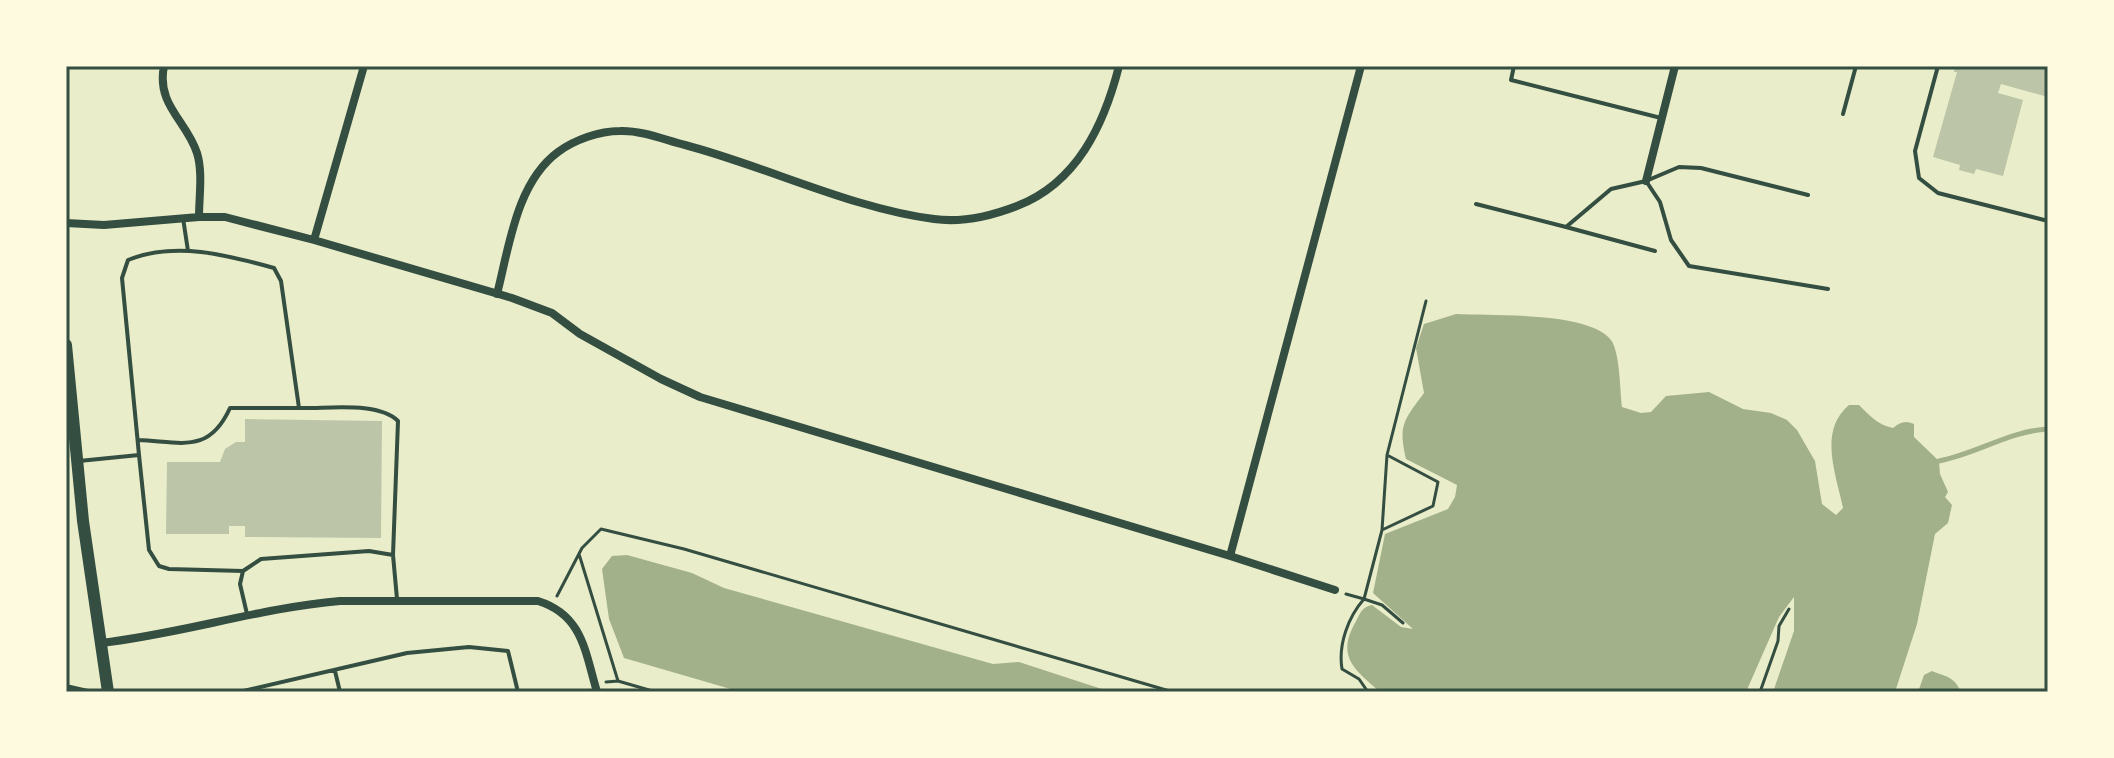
<svg xmlns="http://www.w3.org/2000/svg" width="2114" height="758" font-family="'Asap Condensed',sans-serif">
<style>
.water{fill:#a3b18a}
.lines{fill:none;stroke-linecap:round;stroke-linejoin:round}
.stream{stroke:#a3b18a;stroke-width:5}
.building{fill:#bcc5a7}
.path{stroke:#344e41;stroke-width:3}
.service{stroke:#344e41;stroke-width:4}
.minor{stroke:#344e41;stroke-width:8}
.primary{stroke:#344e41;stroke-width:12}
.neatline{fill:none;stroke:#344e41;stroke-width:3}
</style>
<rect width="100%" height="100%" fill="#e9edc9"/>
<path class="water" d="M 1456,314 C 1491,316 1589,311 1611,340 C 1620,352 1620,391 1622,407 L 1641,413 L 1651,412 L 1666,396 L 1709,392 L 1743,409 L 1771,413 L 1787,420 L 1797,430 L 1815,461 L 1822,504 L 1836,515 L 1843,508 C 1836,474 1818,431 1849,405 L 1859,405 C 1870,416 1878,425 1893,428 C 1900,422 1906,420 1914,424 L 1914,437 L 1939,461 L 1940,474 L 1948,492 L 1945,497 L 1952,505 L 1948,523 L 1935,534 L 1917,624 L 1895,692 L 1773,692 L 1794,631 L 1794,597 L 1779,617 L 1746,692 L 1380,692 C 1355,670 1336,657 1355,623 C 1360,614 1361,607 1372,605 L 1401,627 L 1413,629 L 1373,593 L 1385,534 L 1448,509 L 1455,497 L 1457,485 L 1406,459 C 1398,425 1404,420 1424,393 L 1416,348 L 1424,324 Z
M 627,555 L 692,573 L 724,588 L 993,664 L 1019,662 L 1111,692 L 741,692 L 624,658 L 609,619 L 602,569 L 612,556 Z
M 1932,671 C 1946,677 1954,676 1961,692 L 1918,692 L 1924,675 Z"/>
<g class="lines">
<path class="stream" d="M 1939,461 C 1976,454 2010,431 2048,429"/>
</g>
<path class="building" d="M 1955,66 L 2048,66 L 2048,97 L 2001,84 L 1998,93 L 2023,100 L 2003,176 L 1976,169 L 1974,174 L 1959,170 L 1960,165 L 1933,157 L 1957,72 L 1954,72 Z
M 245,419 L 382,421 L 381,538 L 245,537 L 245,526 L 229,526 L 229,534 L 166,534 L 167,462 L 220,462 L 225,449 L 236,442 L 245,442 Z"/>
<g class="lines">
<path class="path" d="M 1382,530 L 1433,506 L 1438,482 L 1387,455
M 579,554 L 618,681
M 1346,594 L 1364,599 C 1348,617 1338,645 1342,669 L 1359,679 L 1368,692
M 557,596 L 582,548 L 601,529 L 684,549 L 1173,692
M 1403,623 L 1382,605 L 1364,599 L 1382,530 L 1387,455 L 1426,301
M 606,682 L 618,681 L 656,692
M 1760,692 L 1778,641 L 1779,626 L 1789,609"/>
<path class="service" d="M 1514,66 L 1511,80 L 1661,118
M 1938,66 L 1915,151 L 1919,178 L 1938,193 L 2048,221
M 1843,114 L 1856,66
M 1646,181 L 1660,202 L 1671,240 L 1689,266 L 1828,289
M 1476,204 L 1566,227 L 1611,189 L 1646,181 L 1679,167 L 1701,168 L 1808,195
M 183,218 L 188,251
M 1566,227 L 1655,251
M 299,408 C 327,409 378,401 398,421 L 393,555
M 139,455 L 149,550 L 159,566 L 169,569 L 243,571
M 79,461 L 139,455 L 122,278 L 128,260 C 175,241 227,255 274,268 L 281,281 L 299,408 L 230,408 C 209,454 182,442 139,440
M 247,614 L 240,584 L 243,571 L 261,559 L 369,551 L 393,555 L 397,599
M 335,671 L 340,692
M 66,686 L 92,692
M 138,692 L 175,692
M 239,692 L 407,653 L 469,647 L 508,651 L 518,692"/>
<path class="minor" d="M 164,66 C 156,105 187,121 197,153 C 203,172 199,197 199,217
M 1646,181 L 1675,66
M 66,223 L 104,225 L 199,217 L 225,217 L 314,240 L 512,298 L 552,313 L 580,334 L 661,379 L 700,397 L 1230,556 L 1335,590
M 314,240 L 364,66
M 497,294 C 509,248 516,183 558,152 C 574,140 599,131 620,131 C 641,130 665,140 685,145 C 765,166 853,209 934,219 C 962,223 991,216 1017,206 C 1077,183 1104,125 1119,66
M 1230,556 L 1361,66
M 101,643 C 181,634 259,608 340,601 L 538,601 C 583,615 585,652 597,692"/>
<path class="primary" d="M 66,345 L 83,521 L 108,692"/>
</g>
<rect width="2114" height="758" fill="none" stroke="#fefae0" stroke-width="136"/>
<rect x="68" y="68" width="1978" height="622" class="neatline"/>
</svg>
